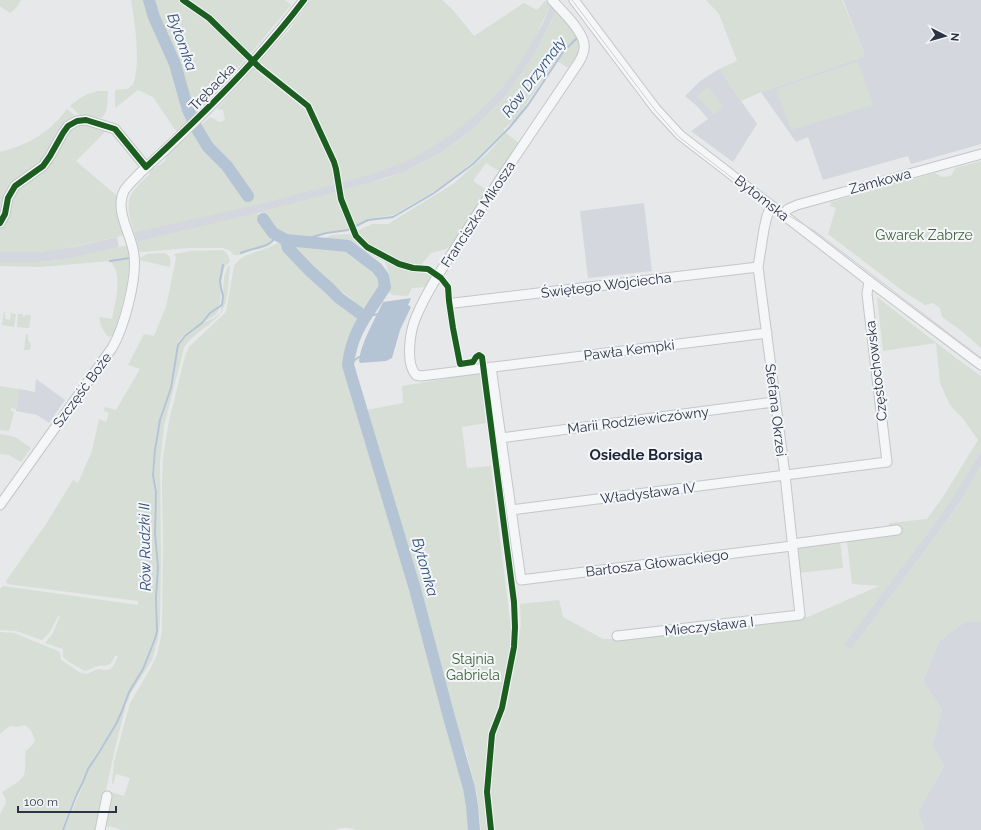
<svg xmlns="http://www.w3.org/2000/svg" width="981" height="830" font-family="Raleway,sans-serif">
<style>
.built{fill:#d4d7dd}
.green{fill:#d6ded6}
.water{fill:#b4c4d5}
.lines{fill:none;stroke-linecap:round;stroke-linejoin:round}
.stream{stroke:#b4c4d5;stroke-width:2}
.river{stroke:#b4c4d5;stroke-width:12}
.minor-casing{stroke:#c4c6c8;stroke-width:11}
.minor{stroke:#f5f6f7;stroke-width:9}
.tram{stroke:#cecfd2;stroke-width:1}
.cycleway-casing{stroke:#f4f6f9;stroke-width:8}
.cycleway{stroke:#1b5e20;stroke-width:6}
.labels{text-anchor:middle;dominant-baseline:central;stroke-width:4;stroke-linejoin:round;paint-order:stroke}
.street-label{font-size:14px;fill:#2b3445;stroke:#f4f6f9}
.park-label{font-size:14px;fill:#3f6138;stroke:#f4f6f9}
.water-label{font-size:15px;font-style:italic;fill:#34527a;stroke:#f4f6f9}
.neighbourhood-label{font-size:15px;font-weight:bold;fill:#1d2536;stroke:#f4f6f9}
</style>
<rect width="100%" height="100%" fill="#e6e8ea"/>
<path class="built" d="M 843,0 L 981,0 L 981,144 L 911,164 L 908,156 L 823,180 L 808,137 L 796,142 L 761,92 L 865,56 Z
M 551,4 L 558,8 L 547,30 L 534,55 L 508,93 L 477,126 L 442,152 L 404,172 L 367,184 L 262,212 L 137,242 L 134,232 L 270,201 L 381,170 L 470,119 L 489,101 L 503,86 L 515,70 L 542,25 Z
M 719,69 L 757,124 L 733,162 L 691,131 L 708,119 L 697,106 L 685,96 L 699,82 Z
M 644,203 L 652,271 L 588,278 L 580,211 Z
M 117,237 L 119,247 L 88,255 L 59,260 L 39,262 L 0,262 L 0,252 L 37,252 L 74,247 Z
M 36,379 L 65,400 L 49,423 L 37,415 L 16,411 L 19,389 L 35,392 Z
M 981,451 L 981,466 L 963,497 L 936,536 L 851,650 L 844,644 L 938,519 L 956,492 Z
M 965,622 L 981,622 L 981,830 L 924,830 L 918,812 L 944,766 L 932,745 L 942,710 L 923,681 L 939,641 Z"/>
<path class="green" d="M 0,0 L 21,0 L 18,6 L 10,13 L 0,6 Z
M 131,0 L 147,0 L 150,11 L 172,65 L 179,89 L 190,120 L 176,131 L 153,97 L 138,90 L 115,108 L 115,90 L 127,89 L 133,85 C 141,63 135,24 131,0 Z
M 155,0 L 285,0 L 291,5 L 253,51 L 194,114 L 177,59 L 161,19 Z
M 311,0 L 442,0 L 452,9 L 474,36 L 524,3 L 537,10 L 545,1 L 551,4 C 538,32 523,63 502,87 C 479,115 447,140 415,157 C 380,174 340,183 302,193 C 247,208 190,220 134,232 C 125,201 125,197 149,175 L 150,171 C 156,166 166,164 167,155 L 210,117 L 220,122 L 225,120 L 223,110 L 217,109 L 289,30 Z
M 706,0 L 842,0 L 865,56 L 761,92 L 741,101 L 719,69 L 737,61 L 719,14 Z
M 558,8 C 565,19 585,39 579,53 C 576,58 571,63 568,68 L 556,60 L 518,116 L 504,129 L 504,131 L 473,162 L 435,191 L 393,215 L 368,219 L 348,229 L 326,232 L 300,240 L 287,238 L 281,236 L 274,230 L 265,219 L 262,212 L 385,179 C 472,148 520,90 558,8 Z
M 858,61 L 873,105 L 791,130 L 776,89 Z
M 708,87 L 724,106 L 714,115 L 697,96 Z
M 98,91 L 108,91 C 107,100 109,113 101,118 L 90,116 L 80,115 L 70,106 C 79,98 86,94 98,91 Z
M 67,109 L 75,116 L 75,118 L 44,160 L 8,189 L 5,194 L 0,218 L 0,152 C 29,144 48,134 67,109 Z
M 81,124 L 108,129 L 76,161 L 117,196 C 114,208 122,223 125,235 L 58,250 L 37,252 L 0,252 L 0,228 L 4,224 L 10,200 L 22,183 L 67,131 Z
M 506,133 L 519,143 L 499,171 L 486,163 L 473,181 L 485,189 L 484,195 L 454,243 L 446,249 L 431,253 L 421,265 L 422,272 L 432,276 L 427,287 L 412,288 L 408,296 L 392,295 L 387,290 L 389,274 L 385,262 L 342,240 L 324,239 L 331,235 L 351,234 L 372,224 L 388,224 L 453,184 L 488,153 Z
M 981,161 L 981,348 L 963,332 L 942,317 L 940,308 L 933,303 L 925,305 L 903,291 L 828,234 L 836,208 L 830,206 L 831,202 L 935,173 L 942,177 L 951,176 L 955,168 Z
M 257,213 L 272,234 L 277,237 L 270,244 L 239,255 L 234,255 L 229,250 L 223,248 L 190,248 L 141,252 L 139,251 L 137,242 Z
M 279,242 C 298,264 326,299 351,311 L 353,310 L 357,313 L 355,315 L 358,317 C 354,334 342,348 345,367 L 465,775 L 470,797 L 473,830 L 356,830 C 350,827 341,827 335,830 L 121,830 L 113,827 L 104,826 L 111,792 L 124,796 L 130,778 L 116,774 L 113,785 L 112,782 L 114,762 L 130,703 L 149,671 L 157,655 L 162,631 L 163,541 L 162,484 L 163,456 L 169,421 L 185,356 L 189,347 L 226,312 L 234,266 C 243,251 265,252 279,242 Z
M 296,244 L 344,247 L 352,252 L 377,271 L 383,286 L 360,311 L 355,307 L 353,300 L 324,278 L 292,247 L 292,245 Z
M 128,245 C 133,275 122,304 115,333 L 110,337 L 107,336 L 101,326 L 99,317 L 112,319 C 115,301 124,275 110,261 L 41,267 L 0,266 L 0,262 L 39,262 L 59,260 Z
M 222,250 L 227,253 L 230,262 L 225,266 L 223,272 L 221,281 L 220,305 L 218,312 L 214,316 L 203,322 L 183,336 L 178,342 L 170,388 L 161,414 L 156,437 L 152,474 L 155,492 L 154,530 L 157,568 L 156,586 L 157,614 L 155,639 L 142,669 L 128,692 L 122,711 L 110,732 L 87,769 L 83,782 L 75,795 L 62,830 L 0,830 C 0,826 0,821 0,816 C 2,804 11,806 2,792 C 5,791 7,789 10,787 C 31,775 23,771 26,751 L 33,744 L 35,740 L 31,730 L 25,725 L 17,727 L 10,726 L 0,734 L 0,632 L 14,633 L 58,651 L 60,653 L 61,660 L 81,673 L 87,674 L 98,669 L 106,670 L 110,669 L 114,665 L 118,656 L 115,656 C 109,669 108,664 98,666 C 94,667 89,670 85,671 L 69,662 L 63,657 L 63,649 L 45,643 L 53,633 L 60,616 L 58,616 L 50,632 L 42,640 L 16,631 L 0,630 L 0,589 L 3,586 L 138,605 L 138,601 L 7,584 L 6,581 L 46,524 L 73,480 L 78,483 L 92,451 L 99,419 L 106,422 L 109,413 L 104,411 L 105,407 L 116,410 L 140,369 L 128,365 L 144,334 L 154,336 L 166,307 L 176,258 L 174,254 L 190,251 Z
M 164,253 C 171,255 171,260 170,267 L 139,260 L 140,258 L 147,254 Z
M 228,266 L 230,266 C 229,277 228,300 223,309 C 216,324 193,332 184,348 L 164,426 L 160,462 L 161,557 L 160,622 L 158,639 L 152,660 L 131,693 L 126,705 L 117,740 L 97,830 L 64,830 L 84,783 L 88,769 L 99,754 L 123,711 L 129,693 L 143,669 L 156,640 L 158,614 L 157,586 L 159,568 L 155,529 L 157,488 L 154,476 L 157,437 L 161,421 L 172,388 L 179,344 L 186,337 L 203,323 L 214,318 L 220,313 L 222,305 L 224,277 Z
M 877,297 L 956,358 L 981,376 L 981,451 L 956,492 L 938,519 L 844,644 L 851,650 L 936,536 L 963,497 L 981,466 L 981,622 L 965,622 L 939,641 L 923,681 L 942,710 L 932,745 L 944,766 L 918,812 L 924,830 L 481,830 L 477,795 L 466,751 L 452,717 L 408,559 L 409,557 L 408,557 L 406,550 L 407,550 L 367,410 L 403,403 L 402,386 L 480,373 L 486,423 L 462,427 L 467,468 L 491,466 L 513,645 L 498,718 L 507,707 L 521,624 L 520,604 L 559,600 L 563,617 L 603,639 L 618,639 L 808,617 L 879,586 L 852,584 L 847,542 L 890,536 L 889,523 L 927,519 L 943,497 L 978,440 L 964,420 L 950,405 L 940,383 L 936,343 L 883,351 Z
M 4,312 L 7,313 L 5,313 L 5,319 L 10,320 L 11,314 L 9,313 L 16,314 L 14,327 L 2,325 Z
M 18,314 L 23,314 L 23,317 L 24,317 L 25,315 L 31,315 L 29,328 L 17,327 Z
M 26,334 L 28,334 L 28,340 L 31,345 L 30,350 L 24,350 Z
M 0,386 L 19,389 L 16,409 L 11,408 L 11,411 L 14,412 L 9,431 L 0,430 Z
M 0,434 L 15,437 L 31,448 L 21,462 L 9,455 L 0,454 Z
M 840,540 L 843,568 L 798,573 L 797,547 Z"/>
<path class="water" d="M 411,298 L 408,305 L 411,307 L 400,330 L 392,358 L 386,361 L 360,363 L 359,361 C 361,343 375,319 383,302 Z"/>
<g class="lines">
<path class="stream" d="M 299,241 L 326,233 L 348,230 L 368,220 L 393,217 L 434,193 L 473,164 L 509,128 L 528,105 L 563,52 L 578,37
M 241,253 C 252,247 272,249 276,235
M 110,261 L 130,258
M 365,317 L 378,314
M 348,365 L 359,357
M 63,830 L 76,796 L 83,782 L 88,769 L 98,754 L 116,724 L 122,711 L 129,692 L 143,669 L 155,639 L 157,631 L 156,597 L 158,567 L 155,534 L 156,492 L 153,475 L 155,450 L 160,420 L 171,388 L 178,345 L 185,336 L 202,323 L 210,313 L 222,305 L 223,296 L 221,288 L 220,281 L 223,265"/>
<path class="river" d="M 149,0 L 154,17 L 175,64 L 188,110 L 197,129 L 208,147 L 227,166 L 248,196
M 263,219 L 273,233 L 286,240 L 348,246 L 377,268 L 383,276 L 385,287 C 367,316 352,330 348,365 L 415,589 L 449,717 L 469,788 L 472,806 L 474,830
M 286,240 L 288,248 L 310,271 L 329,288 L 339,298 L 365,317"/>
<g class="minor-casing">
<path id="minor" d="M 552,0 C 562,11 582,30 584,44 C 585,51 582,57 579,62 C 543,116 506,169 471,224 C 452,254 430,284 416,317 C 410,331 405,363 416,375 L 421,376 L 767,333
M 574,0 L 656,109 L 680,135 L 869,281 L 981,365
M 783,215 L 788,209 L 797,205 L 981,154
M 0,223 L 5,214 L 8,198 L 15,186 L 43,166 L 50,156 L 63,133 L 68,126 L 77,121 L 86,120 L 115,129 L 146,167
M 454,303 L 758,267
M 491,367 L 521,580 L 792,546
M 501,438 L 774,402
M 0,505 L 112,348 C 124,328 137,279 134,255 C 132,235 114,211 124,191 C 128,184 135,179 140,173 C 155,159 170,146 184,132 C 227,91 268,47 304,0
M 511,510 L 887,462 L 867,294 L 869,281
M 792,544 L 897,530
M 617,636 L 800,615 L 785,475 L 758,267 L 764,229 L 767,216 L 771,206
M 100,830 L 107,796"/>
</g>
<use href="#minor" class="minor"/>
<path class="tram" d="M 572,0 L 655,110 L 679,137 L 753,194 L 816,232 L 981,358"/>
<g class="cycleway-casing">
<path id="cycleway" d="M 183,0 L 209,18 L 259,67 L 308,106 L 334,162 L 336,169 L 341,199 L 356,236 L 367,247 L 399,264 L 413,268 L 428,269 L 441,278 L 448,287 L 449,301 L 453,328 L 460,364 L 473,362 L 476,357 L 479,355 L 482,357 L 514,602 L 515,627 L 514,647 L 502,708 L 492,734 L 487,792 L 491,830
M 0,223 L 5,214 L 8,198 L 15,186 L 43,166 L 50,156 L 63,133 L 68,126 L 77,121 L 86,120 L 115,129 L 146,167 C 202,115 258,61 304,0"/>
</g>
<use href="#cycleway" class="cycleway"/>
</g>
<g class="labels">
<g class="street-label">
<text transform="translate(212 87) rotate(-46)">Trębacka</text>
<text transform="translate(880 181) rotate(-15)">Zamkowa</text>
<text transform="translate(762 198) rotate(38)">Bytomska</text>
<text transform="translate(478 214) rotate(-57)">Franciszka Mikosza</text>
<text transform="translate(606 285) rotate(-7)">Świętego Wojciecha</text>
<text transform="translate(629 350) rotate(-7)">Pawła Kempki</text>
<text transform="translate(876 371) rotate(-97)">Częstochowska</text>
<text transform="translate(82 390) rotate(-54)">Szczęść Boże</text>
<text transform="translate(776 410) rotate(83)">Stefana Okrzei</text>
<text transform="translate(638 420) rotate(-7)">Marii Rodziewiczówny</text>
<text transform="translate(648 493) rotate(-7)">Władysława IV</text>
<text transform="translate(657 563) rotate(-7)">Bartosza Głowackiego</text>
<text transform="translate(709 626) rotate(-6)">Mieczysława I</text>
</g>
<g class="park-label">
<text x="924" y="235">Gwarek Zabrze</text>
<text x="473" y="659">Stajnia<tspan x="473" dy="16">Gabriela</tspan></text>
</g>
<g class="water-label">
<text transform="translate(182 42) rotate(70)">Bytomka</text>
<text transform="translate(534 77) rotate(-53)">Rów Drzymały</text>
<text transform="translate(145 547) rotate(-91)">Rów Rudzki II</text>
<text transform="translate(425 567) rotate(74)">Bytomka</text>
</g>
<g class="neighbourhood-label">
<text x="646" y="455">Osiedle Borsiga</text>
</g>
</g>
<g transform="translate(945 36) rotate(96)" stroke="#f4f6f9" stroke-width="3" paint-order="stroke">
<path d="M0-3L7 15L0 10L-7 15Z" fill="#2b3445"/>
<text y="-6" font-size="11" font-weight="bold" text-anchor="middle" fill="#2b3445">N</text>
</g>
<path d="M18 806v6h98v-6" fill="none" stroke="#2b3445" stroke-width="2"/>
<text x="24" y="806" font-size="12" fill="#2b3445" stroke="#f4f6f9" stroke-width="3" paint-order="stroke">100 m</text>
</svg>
